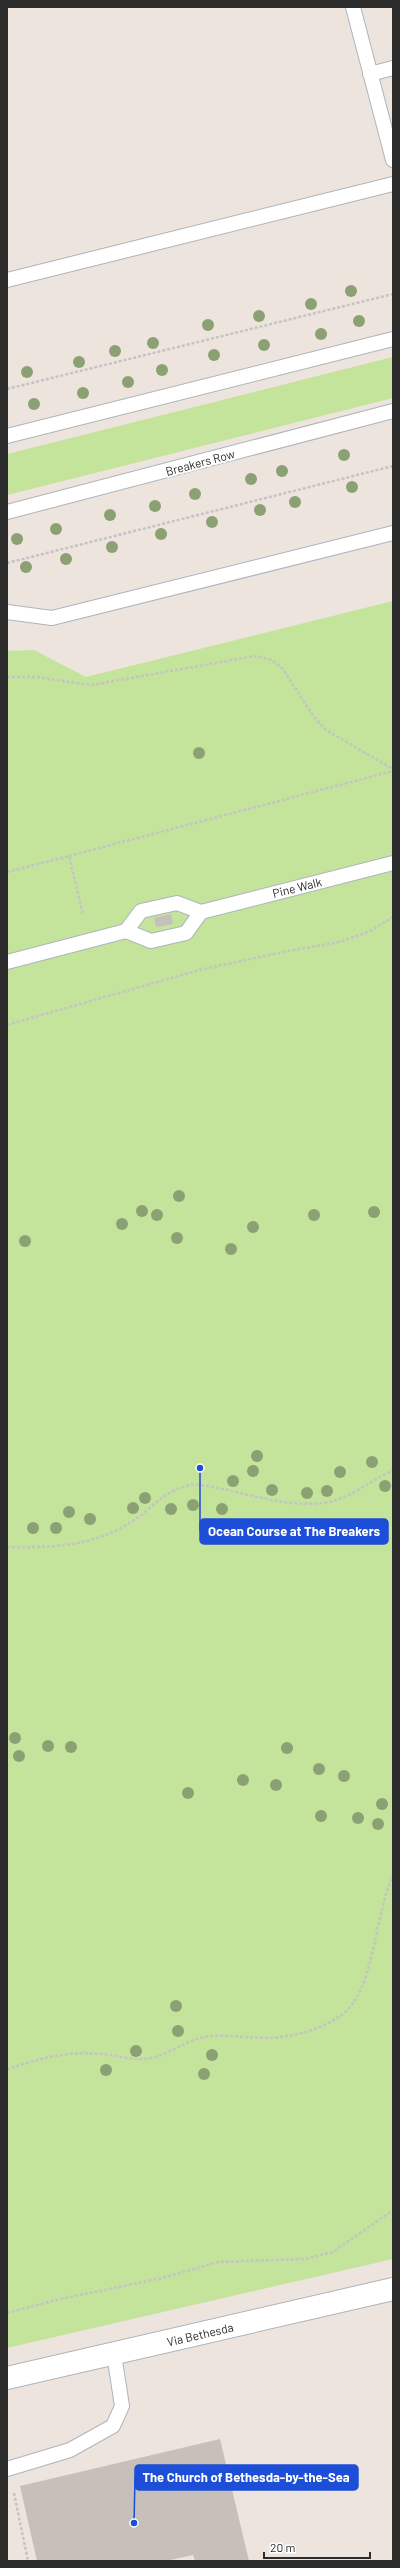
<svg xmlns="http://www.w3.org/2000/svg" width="400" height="2568" font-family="Barlow,sans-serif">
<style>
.green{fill:#c4e39b}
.building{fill:#c6bfba}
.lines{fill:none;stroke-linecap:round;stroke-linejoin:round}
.service-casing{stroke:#afb4bc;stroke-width:16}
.minor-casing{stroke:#afb4bc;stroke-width:24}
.path{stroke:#c4c4c4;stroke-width:2.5;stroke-dasharray:3 2;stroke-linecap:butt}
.service{stroke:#fff;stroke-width:14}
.minor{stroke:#fff;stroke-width:22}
.tree{fill:#8ca173}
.labels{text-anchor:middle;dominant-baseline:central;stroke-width:4;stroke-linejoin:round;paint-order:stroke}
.street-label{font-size:12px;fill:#2c2c2c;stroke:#fff}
.leader{fill:none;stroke:#1d4ed8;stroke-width:1.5}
.callout-dot{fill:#1d4ed8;stroke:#fff;stroke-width:1.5}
.callout{fill:#1d4ed8;stroke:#1d4ed8;stroke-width:1.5}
.callout-label{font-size:13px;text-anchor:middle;font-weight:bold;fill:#fff}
</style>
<rect width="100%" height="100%" fill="#ede4de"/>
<path class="green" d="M 393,357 L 393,398 L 7,495 L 7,454 Z
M 393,601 L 393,2259 L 7,2348 L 7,651 L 34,650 L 86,677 Z"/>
<path class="building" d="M 171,914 L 173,924 L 156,927 L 154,918 Z
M 220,2439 L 249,2561 L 195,2561 L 193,2555 L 166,2561 L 37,2561 L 20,2486 Z"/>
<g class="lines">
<g class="service-casing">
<path id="service" d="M 353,7 L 393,160
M 370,74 L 393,68
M 7,280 L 393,184
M 7,436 L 393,339
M 7,512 L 393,411
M 7,612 L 52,618 L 393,533
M 201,912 L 393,863
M 126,931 L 151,941 L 186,933 L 201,912
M 126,931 L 141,911 L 177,903 L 201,912
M 7,962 L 126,931
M 7,2469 L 70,2450 L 113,2426 L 122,2406 L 114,2354"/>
</g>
<g class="minor-casing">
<path id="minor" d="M 7,2378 L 393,2289"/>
</g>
<path class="path" d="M 7,389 L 393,294
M 7,563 L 393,466
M 7,677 L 36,677 L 91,685 L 255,656 L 272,660 L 283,669 L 314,717 L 326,730 L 393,769
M 69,856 L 393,771
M 7,872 L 69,856 L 83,915
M 7,1025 L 199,970 L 288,951 L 340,942 L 370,931 L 393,917
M 7,1547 C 54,1548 98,1546 137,1518 C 157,1504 165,1490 191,1485 C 200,1483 214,1488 223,1489 C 255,1496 289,1507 322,1503 C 347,1501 371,1480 393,1470
M 7,2070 C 38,2058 68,2051 102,2054 C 115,2055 130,2060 144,2059 C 164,2058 181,2043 200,2038 C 222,2033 244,2038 267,2038 C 295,2037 337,2027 354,2002 C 375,1969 376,1914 393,1875
M 7,2313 L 56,2300 L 162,2278 L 218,2262 L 306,2259 L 333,2252 L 393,2210
M 14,2493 L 28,2561"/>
<use href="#service" class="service"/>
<use href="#minor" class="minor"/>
</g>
<g class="tree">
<circle cx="351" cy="291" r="6"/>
<circle cx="311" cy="304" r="6"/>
<circle cx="259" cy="316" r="6"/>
<circle cx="359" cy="321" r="6"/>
<circle cx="208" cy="325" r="6"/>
<circle cx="321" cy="334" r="6"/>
<circle cx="153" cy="343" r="6"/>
<circle cx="264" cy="345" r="6"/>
<circle cx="115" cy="351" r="6"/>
<circle cx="214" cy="355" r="6"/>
<circle cx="79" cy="362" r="6"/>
<circle cx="162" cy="370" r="6"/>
<circle cx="27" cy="372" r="6"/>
<circle cx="128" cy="382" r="6"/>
<circle cx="83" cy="393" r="6"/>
<circle cx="34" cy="404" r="6"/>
<circle cx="344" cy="455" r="6"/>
<circle cx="282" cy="471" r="6"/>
<circle cx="251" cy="479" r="6"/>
<circle cx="352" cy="487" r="6"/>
<circle cx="195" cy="494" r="6"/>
<circle cx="295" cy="502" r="6"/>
<circle cx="155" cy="506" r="6"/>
<circle cx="260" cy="510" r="6"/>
<circle cx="110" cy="515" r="6"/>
<circle cx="212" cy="522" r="6"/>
<circle cx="56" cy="529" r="6"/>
<circle cx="161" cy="534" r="6"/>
<circle cx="17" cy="539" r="6"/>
<circle cx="112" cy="547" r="6"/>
<circle cx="66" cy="559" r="6"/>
<circle cx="26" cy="567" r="6"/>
<circle cx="199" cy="753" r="6"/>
<circle cx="179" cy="1196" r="6"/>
<circle cx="142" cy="1211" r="6"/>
<circle cx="374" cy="1212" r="6"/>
<circle cx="157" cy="1215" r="6"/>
<circle cx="314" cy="1215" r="6"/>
<circle cx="122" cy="1224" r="6"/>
<circle cx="253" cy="1227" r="6"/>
<circle cx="177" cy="1238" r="6"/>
<circle cx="25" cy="1241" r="6"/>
<circle cx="231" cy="1249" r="6"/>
<circle cx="257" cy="1456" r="6"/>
<circle cx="372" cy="1462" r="6"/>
<circle cx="253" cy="1471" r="6"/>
<circle cx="340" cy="1472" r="6"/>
<circle cx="233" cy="1481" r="6"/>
<circle cx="385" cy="1486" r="6"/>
<circle cx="272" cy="1490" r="6"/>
<circle cx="327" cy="1491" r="6"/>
<circle cx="307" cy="1493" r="6"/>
<circle cx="145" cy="1498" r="6"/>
<circle cx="193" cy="1505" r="6"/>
<circle cx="133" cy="1508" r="6"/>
<circle cx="171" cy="1509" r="6"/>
<circle cx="222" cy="1509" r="6"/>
<circle cx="69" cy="1512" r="6"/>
<circle cx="90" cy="1519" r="6"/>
<circle cx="33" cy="1528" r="6"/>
<circle cx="56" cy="1528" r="6"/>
<circle cx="15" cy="1738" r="6"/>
<circle cx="48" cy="1746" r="6"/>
<circle cx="71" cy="1747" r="6"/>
<circle cx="287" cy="1748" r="6"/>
<circle cx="19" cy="1756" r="6"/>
<circle cx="319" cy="1769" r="6"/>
<circle cx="344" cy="1776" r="6"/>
<circle cx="243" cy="1780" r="6"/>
<circle cx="276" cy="1785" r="6"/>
<circle cx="188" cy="1793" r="6"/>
<circle cx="382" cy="1804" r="6"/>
<circle cx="321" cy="1816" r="6"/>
<circle cx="358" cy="1818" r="6"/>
<circle cx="378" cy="1824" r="6"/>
<circle cx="176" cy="2006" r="6"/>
<circle cx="178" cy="2031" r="6"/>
<circle cx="136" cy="2051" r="6"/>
<circle cx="212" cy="2055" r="6"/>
<circle cx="106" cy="2070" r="6"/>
<circle cx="204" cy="2074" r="6"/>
</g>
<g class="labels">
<g class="street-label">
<text transform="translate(200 462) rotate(-15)">Breakers Row</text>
<text transform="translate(297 887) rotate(-14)">Pine Walk</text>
<text transform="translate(200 2334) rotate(-13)">Via Bethesda</text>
</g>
</g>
<path class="leader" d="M200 1468L200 1531M134 2523L135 2477"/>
<g class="callout-dot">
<circle cx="200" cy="1468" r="4"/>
<circle cx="134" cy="2523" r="4"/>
</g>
<g class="callout">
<rect x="200" y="1519" width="188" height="25" rx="4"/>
<rect x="135" y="2465" width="223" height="25" rx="4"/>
</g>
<g class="callout-label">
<text x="294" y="1536">Ocean Course at The Breakers</text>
<text x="246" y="2482">The Church of Bethesda-by-the-Sea</text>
</g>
<rect width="400" height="2568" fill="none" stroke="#2c2c2c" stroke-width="16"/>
<path d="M264 2552v6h106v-6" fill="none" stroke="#2c2c2c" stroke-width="2"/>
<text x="270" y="2552" font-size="12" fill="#2c2c2c" stroke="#ffffff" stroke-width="3" paint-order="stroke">20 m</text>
</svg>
